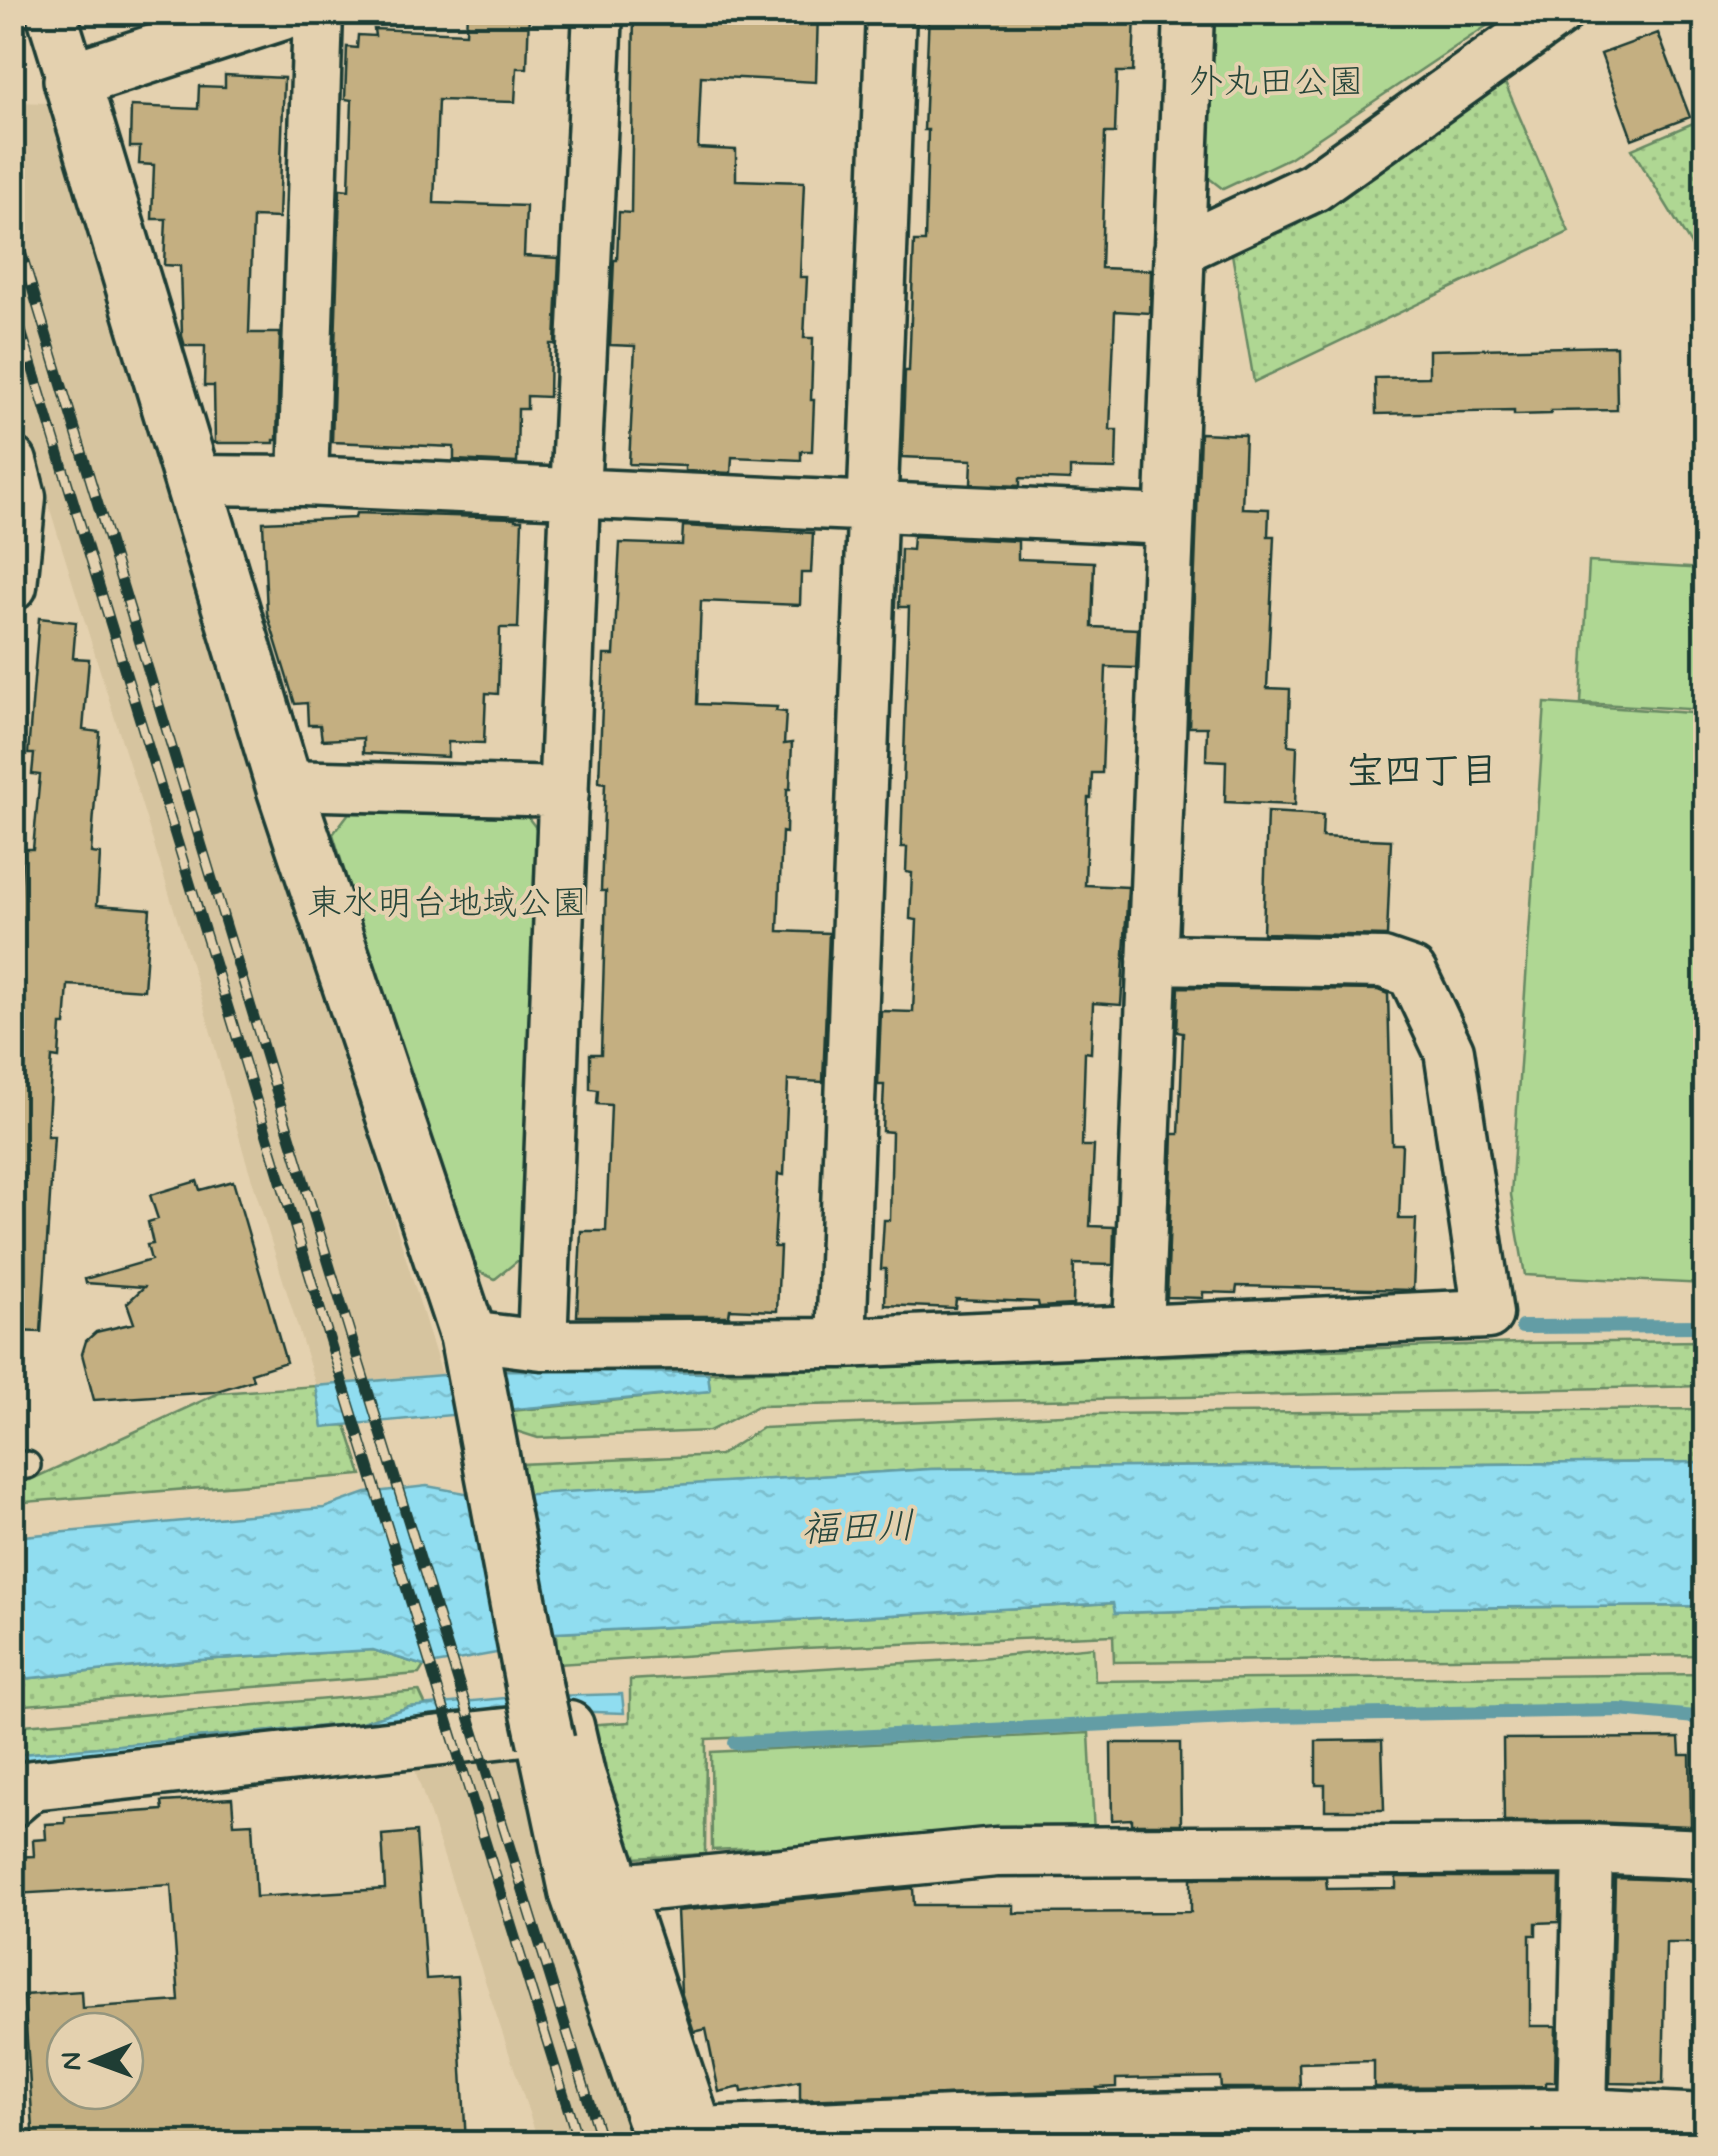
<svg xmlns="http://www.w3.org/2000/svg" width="1718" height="2156" font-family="Mynerve,'Klee One',sans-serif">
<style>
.built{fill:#d6c49f}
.grass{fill:url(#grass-dots);stroke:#678a64;stroke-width:2.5}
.green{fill:#afd793;stroke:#678a64;stroke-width:2.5}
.water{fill:url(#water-ripples);stroke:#639da5;stroke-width:2.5}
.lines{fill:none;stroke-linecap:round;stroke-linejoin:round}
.stream{stroke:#639da5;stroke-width:14}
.building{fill:#c4af81;stroke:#1f3d34;stroke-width:2.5;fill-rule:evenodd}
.service-casing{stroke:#1f3d34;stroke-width:32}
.minor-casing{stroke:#1f3d34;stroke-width:55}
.tertiary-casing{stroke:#1f3d34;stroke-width:62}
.service{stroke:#e4d1af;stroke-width:25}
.minor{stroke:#e4d1af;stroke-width:48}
.tertiary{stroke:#e4d1af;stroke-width:55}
.rail-casing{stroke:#1f3d34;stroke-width:11}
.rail{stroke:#e4d1af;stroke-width:8;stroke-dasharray:22;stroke-linecap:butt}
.tertiary-bridge-casing{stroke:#1f3d34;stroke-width:62;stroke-linecap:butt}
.tertiary-bridge{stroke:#e4d1af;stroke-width:55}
.labels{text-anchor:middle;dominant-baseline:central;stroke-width:8;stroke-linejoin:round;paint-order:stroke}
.park-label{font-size:35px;fill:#264539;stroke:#e4d1af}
.neighbourhood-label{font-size:38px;font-weight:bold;fill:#1f3d34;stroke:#e4d1af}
.water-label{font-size:38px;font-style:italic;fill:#25453d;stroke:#e4d1af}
</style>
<defs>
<pattern id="grass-dots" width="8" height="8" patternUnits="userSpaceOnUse" patternTransform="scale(2.5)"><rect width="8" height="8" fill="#afd793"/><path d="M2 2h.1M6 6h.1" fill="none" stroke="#96b97f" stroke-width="1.8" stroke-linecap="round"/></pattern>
<pattern id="water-ripples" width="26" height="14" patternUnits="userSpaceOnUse" patternTransform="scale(2.5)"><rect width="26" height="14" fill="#90ddf0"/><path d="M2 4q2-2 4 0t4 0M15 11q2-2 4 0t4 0" fill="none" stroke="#7cbfce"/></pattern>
</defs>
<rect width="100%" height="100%" fill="#e4d1af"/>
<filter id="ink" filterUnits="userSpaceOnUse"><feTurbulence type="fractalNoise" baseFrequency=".01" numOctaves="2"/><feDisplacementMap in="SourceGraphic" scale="20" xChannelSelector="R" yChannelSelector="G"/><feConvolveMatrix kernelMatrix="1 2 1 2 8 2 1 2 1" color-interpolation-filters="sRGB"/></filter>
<g filter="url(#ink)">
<path class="built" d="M 12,102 L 49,103 L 442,1375 L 316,1386 L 244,1154 L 201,996 L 13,390 Z
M 525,1744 L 637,2143 L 539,2143 L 412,1761 Z"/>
<path class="grass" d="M 1505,83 L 1569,232 L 1254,382 L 1231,248 L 1290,229 Z
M 1705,118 L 1705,268 L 1632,149 Z
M 1705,1341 L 1705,1386 L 758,1406 L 709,1431 L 538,1438 L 513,1430 L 511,1411 L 710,1391 L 708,1373 L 1519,1343 Z
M 316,1386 L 323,1426 L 346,1425 L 362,1475 L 13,1503 L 13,1482 L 30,1480 L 219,1393 Z
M 1706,1409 L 1705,1462 L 931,1469 L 528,1495 L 520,1464 L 720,1455 L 762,1428 L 1087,1414 Z
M 1114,1603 L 1116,1613 L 1250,1609 L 1706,1606 L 1705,1655 L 1114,1662 L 1113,1635 L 804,1648 L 558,1664 L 556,1633 Z
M 1093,1647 L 1095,1681 L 1706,1674 L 1705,1713 L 1619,1706 L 1262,1713 L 706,1739 L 705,1854 L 616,1859 L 585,1725 L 630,1722 L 630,1680 L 969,1659 Z
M 373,1650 L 424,1666 L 419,1674 L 13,1706 L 13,1680 L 199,1660 Z
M 419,1691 L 426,1706 L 409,1707 L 359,1723 L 13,1755 L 13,1726 Z"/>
<path class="green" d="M 1207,13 L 1506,13 L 1289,158 L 1223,189 L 1201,172 Z
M 1589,562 L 1705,569 L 1705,710 L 1581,703 Z
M 1545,703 L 1705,714 L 1705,1284 L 1525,1275 L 1511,1195 Z
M 349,813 L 526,815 L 540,833 L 521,1258 L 495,1279 L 467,1266 L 333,834 Z
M 1089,1733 L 1094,1834 L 712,1850 L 711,1752 Z"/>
<path class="water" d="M 502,1370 L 708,1373 L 710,1391 L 323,1427 L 316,1386 L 442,1375 L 457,1382 Z
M 1705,1462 L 1705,1606 L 1250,1609 L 1115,1613 L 1113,1603 L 556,1633 L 502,1652 L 424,1666 L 373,1650 L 199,1660 L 13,1680 L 13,1537 L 324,1508 L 366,1493 L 427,1486 L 487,1497 L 931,1469 Z
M 622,1694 L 624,1713 L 565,1711 L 13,1772 L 12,1755 L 359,1723 L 409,1707 L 516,1697 Z"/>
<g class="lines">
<path class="stream" d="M 12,77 L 12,81
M 1522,1327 L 1706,1326
M 735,1743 L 1267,1716 L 1620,1710 L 1706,1718"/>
</g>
<path class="building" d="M 467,12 L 529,12 L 527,68 L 517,68 L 515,102 L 438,100 L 434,203 L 526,206 L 524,256 L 559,258 L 555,344 L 550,344 L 549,397 L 527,396 L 527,409 L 518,409 L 517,463 L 454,460 L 454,447 L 332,442 L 340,189 L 349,190 L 352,100 L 345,99 L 347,47 L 357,48 L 358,35 L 375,36 L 374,29 L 466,33 Z
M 634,12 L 818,12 L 816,82 L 701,76 L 698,148 L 736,150 L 736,180 L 804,182 L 800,277 L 807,277 L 804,338 L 813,338 L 811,400 L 814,400 L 812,451 L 801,451 L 801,460 L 732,457 L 731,473 L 685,471 L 685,466 L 629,464 L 635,346 L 610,345 L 614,260 L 617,260 L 619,212 L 631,213 Z
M 929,12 L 1135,12 L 1133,72 L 1117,72 L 1115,133 L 1105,133 L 1101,268 L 1151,270 L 1150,313 L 1115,311 L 1110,430 L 1117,430 L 1116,469 L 1070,468 L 1070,480 L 1020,478 L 1020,486 L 971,484 L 972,460 L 902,457 L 905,371 L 909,371 L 914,242 L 925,242 L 928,130 L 924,130 Z
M 1658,33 L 1690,117 L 1632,139 L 1601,54 Z
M 225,75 L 284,78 L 279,218 L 253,217 L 249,333 L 280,333 L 277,440 L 274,440 L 274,443 L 215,443 L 214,386 L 204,386 L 205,346 L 185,346 L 182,336 L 180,266 L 164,265 L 166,219 L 152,219 L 154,165 L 139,164 L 140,147 L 130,147 L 131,106 L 198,109 L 199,86 L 225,87 Z
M 1616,346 L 1617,410 L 1551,411 L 1551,414 L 1514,415 L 1514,411 L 1376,414 L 1375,378 L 1429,377 L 1429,350 Z
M 1200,433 L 1245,435 L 1242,508 L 1269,509 L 1268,536 L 1274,536 L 1267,688 L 1290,689 L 1288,745 L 1297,746 L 1295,805 L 1225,802 L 1226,761 L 1206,760 L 1207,727 L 1189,727 Z
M 356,513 L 515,518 L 515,520 L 522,520 L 518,628 L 500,628 L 498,694 L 486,693 L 484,743 L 448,742 L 448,757 L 363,753 L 363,738 L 322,740 L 320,725 L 308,725 L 307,703 L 295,704 L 267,613 L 263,522 L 355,518 Z
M 683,526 L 813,533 L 811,573 L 801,573 L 800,605 L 701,601 L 697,704 L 777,707 L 776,711 L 786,712 L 784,744 L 792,743 L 790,789 L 787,789 L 786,833 L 782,832 L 778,931 L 829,933 L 823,1082 L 788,1080 L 784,1175 L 778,1174 L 774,1247 L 780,1247 L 777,1311 L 730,1309 L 729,1316 L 577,1316 L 581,1231 L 606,1231 L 611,1105 L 597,1104 L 598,1090 L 590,1089 L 590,1054 L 601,1054 L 606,891 L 601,891 L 605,783 L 599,782 L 604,655 L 614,655 L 620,543 L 682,545 Z
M 913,536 L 1018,541 L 1018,559 L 1094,562 L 1092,627 L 1138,629 L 1136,668 L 1106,667 L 1102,773 L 1092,773 L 1091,798 L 1088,798 L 1085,885 L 1128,887 L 1121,1005 L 1093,1003 L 1091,1053 L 1085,1052 L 1082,1146 L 1094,1146 L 1090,1226 L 1114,1227 L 1113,1265 L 1074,1264 L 1073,1305 L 1039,1307 L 1038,1302 L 956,1299 L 955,1308 L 885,1305 L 886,1269 L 881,1269 L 884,1220 L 890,1220 L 892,1132 L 882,1131 L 884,1085 L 878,1085 L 881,1011 L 913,1012 L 917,920 L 910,919 L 912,873 L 906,872 L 907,847 L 901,847 L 909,607 L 899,607 L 901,549 L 912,550 Z
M 39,618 L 76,622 L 73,658 L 89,659 L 83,730 L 100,732 L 91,853 L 100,854 L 97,905 L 150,909 L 144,990 L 68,985 L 65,1025 L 61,1025 L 59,1058 L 52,1057 L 47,1136 L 54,1136 L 41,1332 L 12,1331 L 12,1000 L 16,950 L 12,950 L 12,893 L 20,894 L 23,849 L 33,849 L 40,775 L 32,774 L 34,754 L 28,754 Z
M 1267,812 L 1323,815 L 1322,837 L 1391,840 L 1387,936 L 1263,933 Z
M 1179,987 L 1378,990 L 1388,994 L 1392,1144 L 1402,1144 L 1399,1219 L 1416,1219 L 1413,1290 L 1237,1286 L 1236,1293 L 1203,1292 L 1203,1298 L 1167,1297 L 1173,1134 L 1179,1134 L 1183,1033 L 1177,1032 Z
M 197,1181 L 200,1190 L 233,1181 L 286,1362 L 251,1373 L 253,1380 L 214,1392 L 94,1400 L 82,1354 L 86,1341 L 96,1332 L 134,1323 L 127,1303 L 144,1287 L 86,1283 L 85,1279 L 151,1260 L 147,1245 L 153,1244 L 148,1222 L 158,1219 L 150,1195 Z
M 1679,1738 L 1680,1755 L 1690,1755 L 1691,1826 L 1589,1822 L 1504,1822 L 1503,1739 Z
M 1382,1740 L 1384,1810 L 1325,1810 L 1325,1785 L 1316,1785 L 1316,1741 Z
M 1111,1743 L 1180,1743 L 1181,1824 L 1132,1824 L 1132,1819 L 1112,1820 Z
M 232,1798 L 234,1824 L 252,1823 L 256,1897 L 385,1889 L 382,1835 L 416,1832 L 426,1979 L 457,1977 L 466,2144 L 34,2144 L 24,1995 L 81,1991 L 82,2008 L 179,2001 L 171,1885 L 14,1894 L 12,1857 L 34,1856 L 33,1840 L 46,1839 L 45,1824 L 65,1823 L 65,1817 L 163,1810 L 162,1802 ZM 65,2031 L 125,2031 L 125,2091 L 65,2091 Z
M 1396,1877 L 1560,1877 L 1559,1922 L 1536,1923 L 1536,1935 L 1530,1935 L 1530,2026 L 1556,2026 L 1555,2082 L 1546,2082 L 1546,2086 L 1374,2087 L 1374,2061 L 1299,2063 L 1300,2088 L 1221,2088 L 1220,2077 L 1116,2079 L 1116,2087 L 1097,2088 L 1098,2090 L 800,2100 L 800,2081 L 742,2092 L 741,2087 L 719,2092 L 706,2029 L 694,2032 L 681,1992 L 677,1911 L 913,1888 L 914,1905 L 1014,1905 L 1014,1913 L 1191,1912 L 1191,1878 L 1326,1878 L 1327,1889 L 1396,1888 Z
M 1615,1878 L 1701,1881 L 1699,1943 L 1666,1943 L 1663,2084 L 1610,2083 Z"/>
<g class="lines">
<g class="service-casing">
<path id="service" d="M 12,1466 L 27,1465"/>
</g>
<g class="minor-casing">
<path id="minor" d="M 51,12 L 72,80
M 1179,250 L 1314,187 L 1559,12
M 12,462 L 21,497 L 12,586
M 192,480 L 303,481 L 1169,520
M 303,481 L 318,12
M 284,785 L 564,792
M 1138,1330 L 1488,1314 L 1449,1051 L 1412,973 L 1383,963 L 1152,959
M 468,1336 L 542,1345 L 841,1343 L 1138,1330 L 1189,12
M 841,1343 L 891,12
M 542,1345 L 575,495 L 598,12
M 12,1802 L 32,1785 L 569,1726 L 580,1774 L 702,2144
M 619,1889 L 996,1852 L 1588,1849 L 1706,1854
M 1582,2113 L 1588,1849
M 699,2132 L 954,2121 L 1190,2116 L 1582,2113 L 1706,2119"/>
</g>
<g class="tertiary-casing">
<path id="tertiary" d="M 281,12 L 72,80 L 284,785 L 468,1336 L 534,1687
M 546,1742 L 578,1893 L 664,2144"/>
</g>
<use href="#service" class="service"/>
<use href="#minor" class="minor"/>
<use href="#tertiary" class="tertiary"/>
<g class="rail-casing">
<path id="rail" d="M 12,222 L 357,1356 L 602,2144
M 12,301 L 335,1358 L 579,2144"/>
</g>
<use href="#rail" class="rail"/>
<g class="tertiary-bridge-casing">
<path id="tertiary-bridge" d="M 534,1687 L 546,1742"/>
</g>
<use href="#tertiary-bridge" class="tertiary-bridge"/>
</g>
</g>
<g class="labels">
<g class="park-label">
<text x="1276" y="83">外丸田公園</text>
<text x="447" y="904">東水明台地域公園</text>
</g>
<g class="neighbourhood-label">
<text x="1422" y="772">宝四丁目</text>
</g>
<g class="water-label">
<text transform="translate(858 1529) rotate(-2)">福田川</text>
</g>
</g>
<rect width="1718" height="2156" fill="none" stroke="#e4d1af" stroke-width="50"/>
<rect x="25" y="25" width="1668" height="2106" fill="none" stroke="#1f3d34" stroke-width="4" filter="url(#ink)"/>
<g transform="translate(95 2061) rotate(269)"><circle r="48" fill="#e4d1af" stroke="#95967e" stroke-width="2.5"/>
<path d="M0-8L18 38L0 25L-18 38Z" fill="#1f3d34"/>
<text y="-15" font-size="28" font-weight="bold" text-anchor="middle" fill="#1f3d34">N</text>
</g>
</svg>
